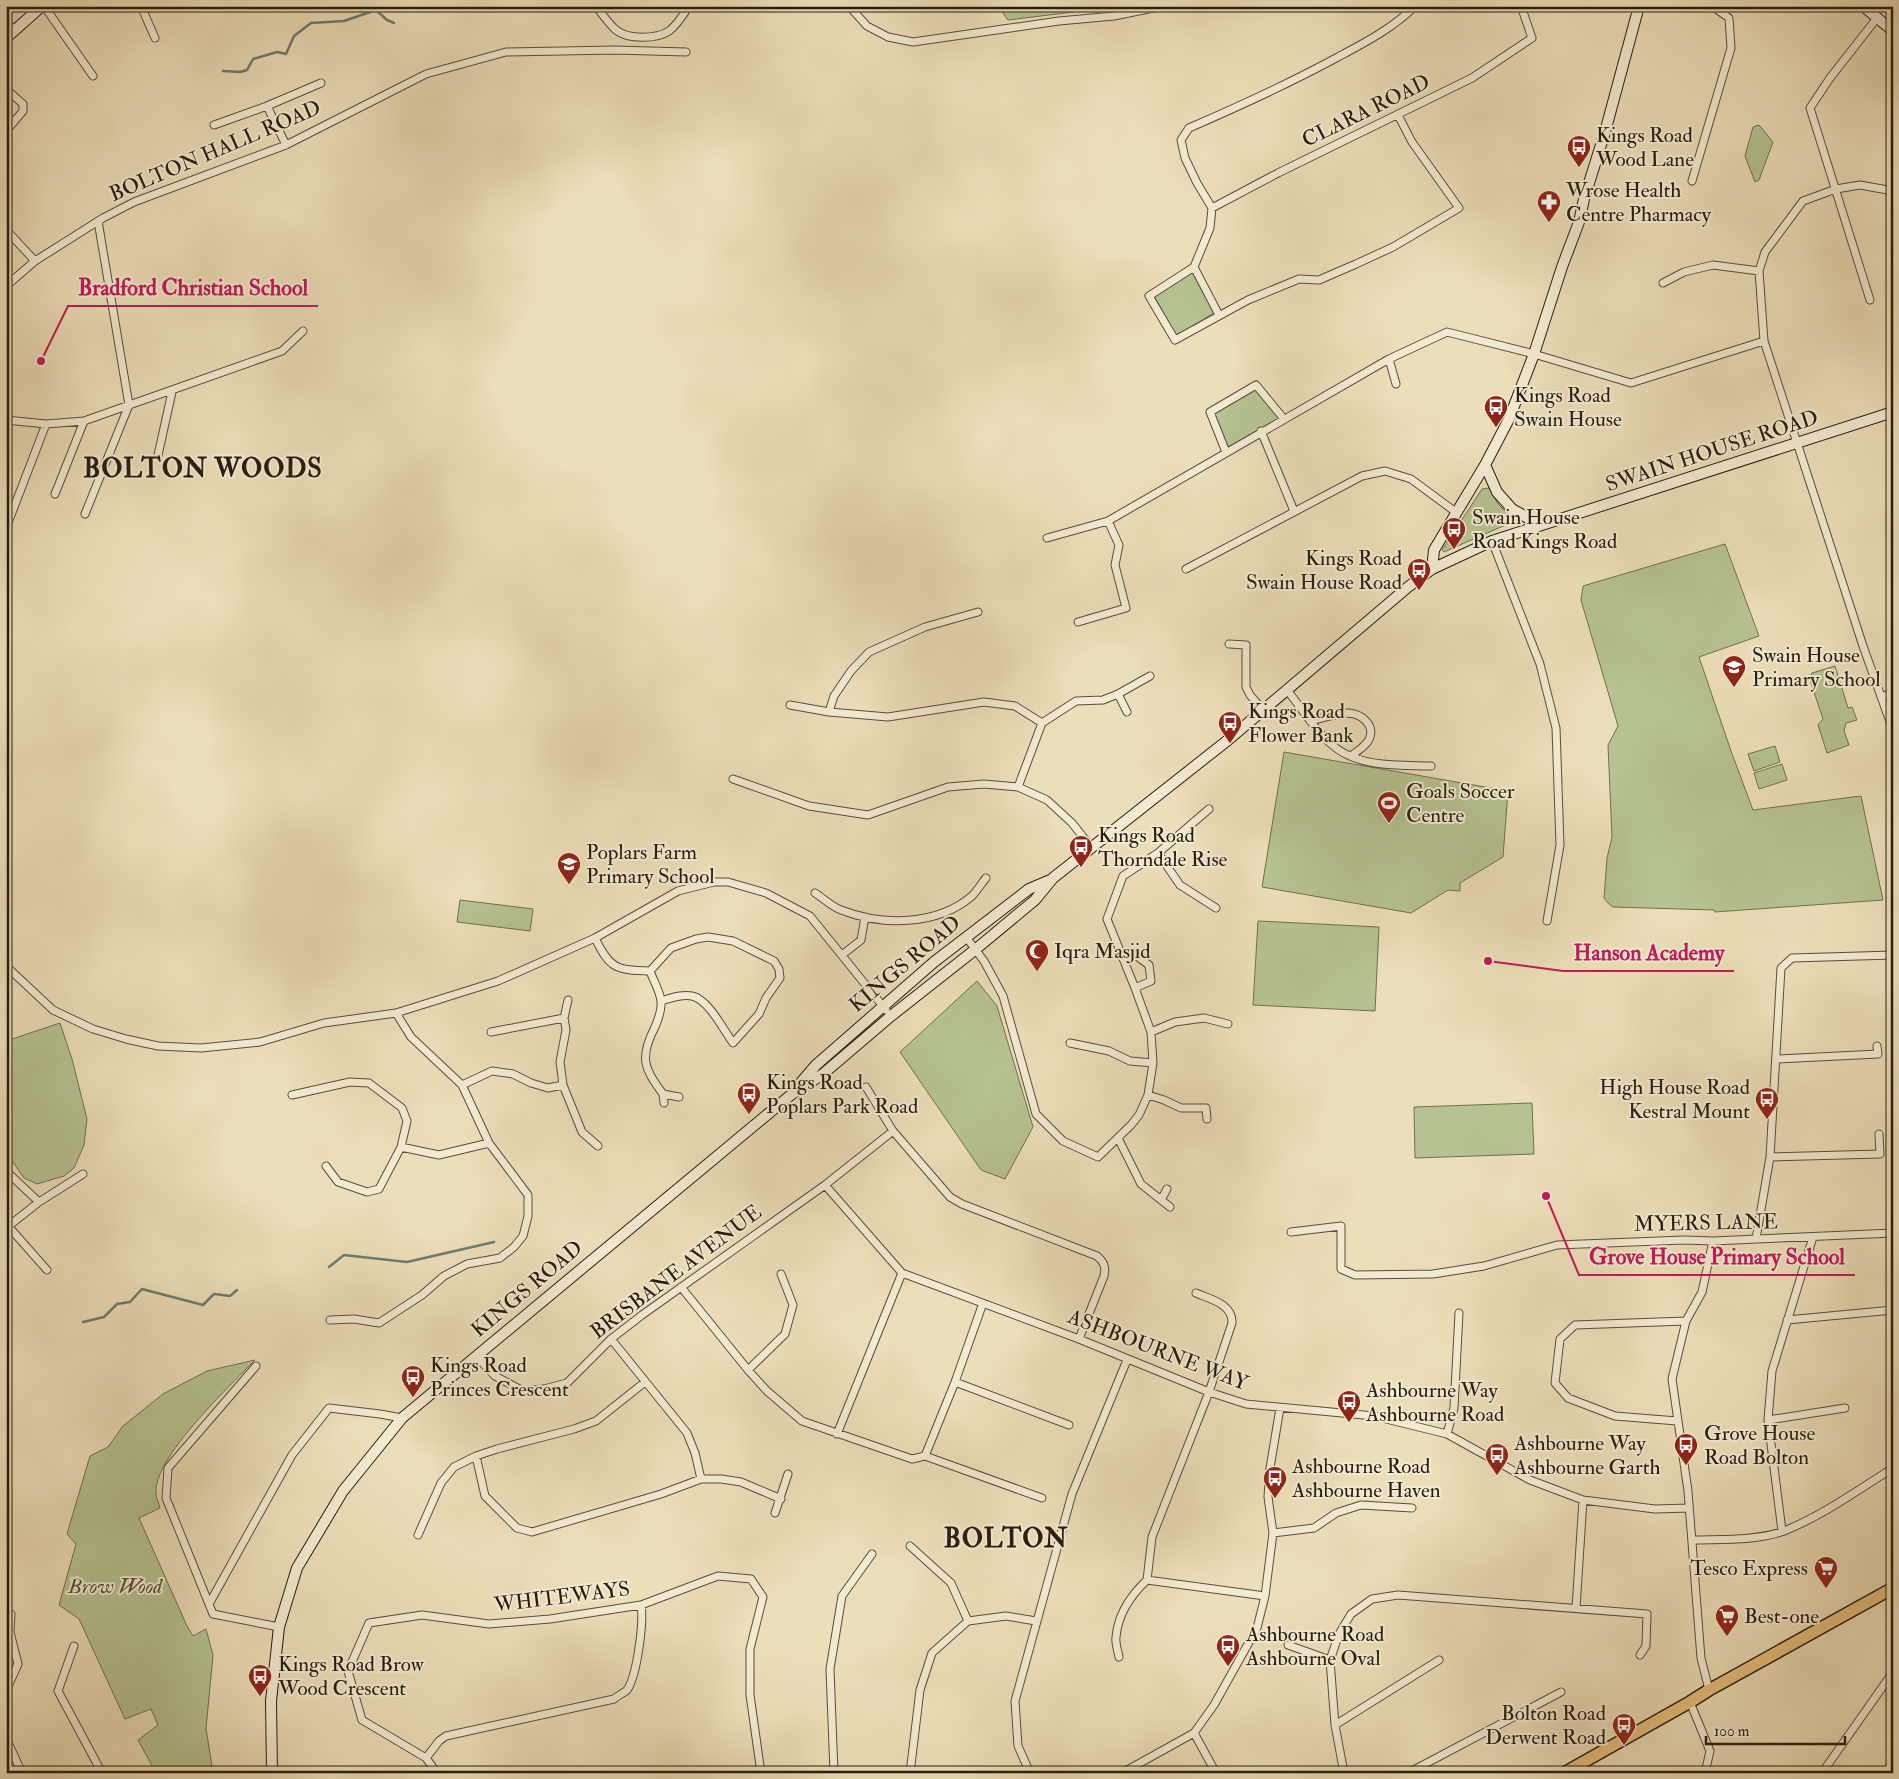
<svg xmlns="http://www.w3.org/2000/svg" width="1899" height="1779" font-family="'IM FELL Double Pica',serif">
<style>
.green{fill:#b6c291;stroke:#6e7050}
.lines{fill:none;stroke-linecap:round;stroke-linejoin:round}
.stream{stroke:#6c7c73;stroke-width:2.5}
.street-casing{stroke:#584d3a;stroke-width:9}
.secondary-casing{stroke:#271d0f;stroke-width:12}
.primary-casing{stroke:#271d0f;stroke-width:14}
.street{stroke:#f3ead2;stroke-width:7}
.secondary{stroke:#f3ead2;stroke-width:10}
.primary{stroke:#e6bf7c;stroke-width:11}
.labels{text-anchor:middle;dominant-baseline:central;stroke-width:4;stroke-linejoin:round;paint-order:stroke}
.street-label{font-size:21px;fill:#271d0f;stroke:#f3ead2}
.poi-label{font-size:21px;fill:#271d0f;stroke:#f3ead2;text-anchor:start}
.park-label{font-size:21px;font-style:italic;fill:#524f36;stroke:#f3ead2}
.district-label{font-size:26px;font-weight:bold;letter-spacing:1px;fill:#271d0f;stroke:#f3ead2}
.leader{fill:none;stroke:#c2185b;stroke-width:2}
.callout-dot{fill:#c2185b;stroke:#f3ead2;stroke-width:2}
.callout-label{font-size:22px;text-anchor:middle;font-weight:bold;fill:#c2185b;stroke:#f3ead2;stroke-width:4;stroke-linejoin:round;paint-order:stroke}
</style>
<rect width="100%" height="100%" fill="#ecdeb9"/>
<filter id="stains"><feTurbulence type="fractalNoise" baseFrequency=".004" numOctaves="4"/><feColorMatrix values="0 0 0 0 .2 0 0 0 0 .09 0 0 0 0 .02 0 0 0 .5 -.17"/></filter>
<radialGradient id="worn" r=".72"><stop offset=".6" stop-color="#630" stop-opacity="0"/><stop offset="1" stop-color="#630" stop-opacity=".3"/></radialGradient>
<path class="green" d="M 998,6 L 1123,6 L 1008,20 Z
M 1759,125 L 1773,142 L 1759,180 L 1755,182 L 1745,156 L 1753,127 Z
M 1192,272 L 1214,313 L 1176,336 L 1154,296 Z
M 1255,389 L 1279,418 L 1228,447 L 1214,413 Z
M 1489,488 L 1498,504 L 1510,516 L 1510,523 L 1444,552 L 1442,550 L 1482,489 Z
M 1725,544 L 1759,636 L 1699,657 L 1731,751 L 1753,810 L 1861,796 L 1883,900 L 1715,912 L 1714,910 L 1613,907 L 1608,903 L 1604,898 L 1607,858 L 1612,837 L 1608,745 L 1618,726 L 1581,600 L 1583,586 Z
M 1835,666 L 1848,708 L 1852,707 L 1857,720 L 1846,723 L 1844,731 L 1849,745 L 1827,753 L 1818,725 L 1823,719 L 1809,677 L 1812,673 Z
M 1775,746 L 1780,762 L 1754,771 L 1748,754 Z
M 1284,752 L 1508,791 L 1503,857 L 1460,883 L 1460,891 L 1448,890 L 1411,913 L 1262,887 Z
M 1782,764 L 1787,780 L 1759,789 L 1754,773 Z
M 460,900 L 533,909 L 530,931 L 457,922 Z
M 1258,921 L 1379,927 L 1375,1011 L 1253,1005 Z
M 977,981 L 997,1006 L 1033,1127 L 1005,1179 L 981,1170 L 900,1052 Z
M 60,1023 L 72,1059 L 87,1119 L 84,1145 L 74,1168 L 64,1176 L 37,1184 L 24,1178 L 6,1152 L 6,1041 Z
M 1532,1103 L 1534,1154 L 1415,1158 L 1414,1107 Z
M 255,1360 C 230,1386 153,1458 156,1493 C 156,1498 159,1503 160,1508 L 139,1518 L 187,1626 L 193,1636 L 206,1629 L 213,1655 L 206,1728 L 213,1773 L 156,1773 L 138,1740 L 158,1725 L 151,1709 L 125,1719 L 79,1619 L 59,1605 L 76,1544 L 67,1534 L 90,1456 L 108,1447 L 123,1426 L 163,1394 L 207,1371 Z"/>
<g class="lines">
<path class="stream" d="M 223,71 L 240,72 L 247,70 L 253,59 L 277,52 L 286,54 L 294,36 L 311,23 L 344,21 L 376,10 L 387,20 L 394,23
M 329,1267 L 344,1255 L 407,1262 L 494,1242
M 83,1322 L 104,1317 L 117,1304 L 130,1302 L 142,1289 L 203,1305 L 214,1294 L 230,1296 L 237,1290"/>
<g class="street-casing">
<path id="street" d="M 44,6 L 93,76
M 141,6 L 155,38
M 596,6 C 602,14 609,24 616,30 C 628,40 657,39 669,31 C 677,25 684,14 689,6
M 849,6 L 867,26 L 888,37 L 913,42 L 1059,21 L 1114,16 L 1163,6
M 559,7 L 560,6
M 6,22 L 15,31
M 6,89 L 23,104 L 23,111 L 6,131
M 267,106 L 286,145
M 214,125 L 267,106 L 321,83
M 1692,181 L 1731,48 L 1729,18 L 1712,6
M 1893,191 L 1860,185 L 1836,189 L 1803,201 L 1765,252 L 1759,271 L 1764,341 L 1863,646 L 1893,730
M 1212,208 L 1278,173 L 1472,78 L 1532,38 L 1521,6
M 6,236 L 9,233 L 35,261
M 1194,267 L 1149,296 L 1175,340 L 1248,300 L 1299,279 L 1319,280 L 1356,264 L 1393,247 L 1459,208 L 1412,142 L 1398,115
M 1663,283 L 1684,272 L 1713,265 L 1759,271
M 6,286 L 35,261 L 103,218 L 134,202 L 286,145 L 426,74 L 506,52 L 615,50 L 686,52
M 1870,300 L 1810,108 L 1830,78 L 1877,18
M 1219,315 L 1194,267 L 1210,228 L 1212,208 L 1197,183 L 1185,158 L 1181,140 L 1189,128 C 1240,106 1290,83 1338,57 C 1366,42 1393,28 1415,6
M 1389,359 L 1396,384
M 6,420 L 46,424 L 84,421 L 282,351 L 303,331
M 1261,431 L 1294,511
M 1226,452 L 1210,412 L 1256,385 L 1284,419
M 158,455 L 172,392
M 55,494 L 84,421
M 85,514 L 129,405 L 98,221
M 6,528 L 46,424
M 1047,538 L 1108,521 L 1389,359 L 1447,332 L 1534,354 L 1631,383 L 1764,341
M 1492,541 L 1540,664 L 1556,728 L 1560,845 L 1547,921
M 1186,569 L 1362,476 L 1385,471 L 1411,479 L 1457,513
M 1078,622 L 1126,608 L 1115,565 L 1119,545 L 1108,521
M 1229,644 L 1246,645 L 1246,687 L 1250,695 L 1263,710
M 1287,690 C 1304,711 1324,746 1350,756 C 1375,767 1405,765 1431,766
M 1118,694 L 1127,712
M 1881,697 L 1893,693
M 790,705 L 829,712 L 888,717 L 984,702 L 1015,706 L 1042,723
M 829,712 L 834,696 L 851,671 L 869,652 L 925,627 L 978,612
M 1310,721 C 1322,718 1337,713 1349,713 C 1361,714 1374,724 1370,737 C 1368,745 1357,751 1351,756
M 733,779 L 809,806 L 868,815 L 948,787 L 984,784 L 1018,787 L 1047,800 L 1072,823 L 1091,847
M 1018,787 L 1042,723 L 1076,701 L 1103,700 L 1118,694 L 1150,676
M 1158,853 L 1180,885 L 1216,908
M 815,893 C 823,898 832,907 841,910 C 882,926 937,926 972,896 C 977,891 981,884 986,878
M 966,937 L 984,961 L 1003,996 L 1036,1114 L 1063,1141 L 1098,1157 L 1131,1125 L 1139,1115 L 1148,1095 L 1153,1063 L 1151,1032 L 1135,988 L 1107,919 L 1123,876 L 1158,853 L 1209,809
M 595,938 C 610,969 616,970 650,971 C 653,980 660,991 661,1001 C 662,1010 658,1020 655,1027 C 639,1058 644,1068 663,1094 L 679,1097
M 1134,954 L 1149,965 L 1151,981 L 1135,988
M 842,955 L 861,940 L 865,917
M 6,966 L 53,1010 L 93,1029 L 126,1039 L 158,1046 L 201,1048 L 260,1042 L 324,1023 L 396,1013 L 498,981 L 595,938 L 678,891 L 714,882 L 728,882 L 766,893 L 810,916 L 886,1010
M 650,971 L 671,948 L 696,939 L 708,937 L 733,941 L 774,961 L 779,969 L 780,978 L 766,998 L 759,1014 L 733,1043 C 723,1029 708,999 692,996 C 682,994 671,998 661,1001
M 568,1000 L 564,1018 L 566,1030 L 560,1062 L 563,1085 L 582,1132 L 598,1146
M 491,1032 L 564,1018
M 1151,1032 L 1175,1022 L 1204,1018 L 1228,1024
M 1070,1043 L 1109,1051 L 1130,1061 L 1153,1063
M 1777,1059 L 1878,1054 L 1877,1046
M 462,1085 L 492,1071 L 513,1074 L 531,1083 L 548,1088 L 563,1085
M 866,1087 L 893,1131 L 950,1197 L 962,1204 L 1097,1256 C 1104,1262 1106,1267 1104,1276 L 1079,1339
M 663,1094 L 664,1103
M 292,1095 L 350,1082 L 369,1083 L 402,1108 L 407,1121 L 401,1147
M 1148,1095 L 1164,1100 L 1181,1108 L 1206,1108 L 1207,1119
M 1118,1138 L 1141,1184 L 1170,1207
M 1770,1157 L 1880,1154 L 1879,1134
M 326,1166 L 338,1182 L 367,1192 L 379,1189 L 401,1147 L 439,1155 L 489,1143
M 6,1171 L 39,1202
M 825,1185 L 902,1273 L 1079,1339 L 1209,1392 L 1246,1404 L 1374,1416 L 1447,1434 L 1530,1480 L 1583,1500 L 1655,1509 L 1689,1508
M 1161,1200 L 1167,1189
M 9,1227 L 47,1270
M 6,1228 L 39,1202 L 83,1174
M 1291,1232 L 1341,1226 L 1341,1269 L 1355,1275 L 1433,1274 L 1484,1266 L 1557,1245 L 1684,1240 L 1713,1241 L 1893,1233
M 1756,1239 L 1770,1157 L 1781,968 L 1792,958 L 1893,955
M 681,1287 L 748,1370 L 767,1391 L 802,1421 L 912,1459 L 925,1456
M 1196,1293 C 1210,1299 1233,1304 1232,1323 L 1209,1392 L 1152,1537 L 1147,1580 L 1265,1596
M 330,1320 L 354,1319 L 379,1323 L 422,1295 L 444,1276 L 467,1264 L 500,1258 L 514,1247 L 523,1236 L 528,1216 L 528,1195 L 489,1143 L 462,1085 L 411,1037 L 396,1013
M 1787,1320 L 1893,1310
M 611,1339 L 687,1433 L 695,1453 L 701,1479
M 476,1356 L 495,1376 L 523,1391 L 544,1389 L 567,1383 L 611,1339 L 642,1315 L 825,1185 L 893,1131
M 256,1366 L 168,1468 L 166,1498 L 213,1614 L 279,1627
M 748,1370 L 785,1334 L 793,1305 L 781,1274
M 955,1382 L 1069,1425
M 1768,1420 L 1845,1408
M 1677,1421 L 1615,1416 L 1568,1398 L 1555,1383 L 1560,1339 L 1575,1325 L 1686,1321
M 837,1434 L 902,1273
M 1447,1434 L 1454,1408 L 1459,1313
M 476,1456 L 485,1496 L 517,1528 L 532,1532 L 661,1494 L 701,1479 L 721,1479 L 741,1482 L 781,1499
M 925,1456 L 955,1382 L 983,1303
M 925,1456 L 1042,1498
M 775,1513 L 788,1474
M 1782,1531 L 1768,1420 L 1772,1371 L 1813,1237
M 1273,1533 L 1314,1528 L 1336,1513 L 1361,1505 L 1412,1508
M 418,1535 L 441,1483 L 454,1467 L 476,1456 L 497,1449 L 574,1429 L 596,1421 L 645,1382
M 1693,1540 C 1722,1539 1756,1541 1784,1531 C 1822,1516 1858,1490 1893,1468
M 910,1546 L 951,1583 L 968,1621
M 209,1604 L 292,1455 L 329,1408 L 380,1414 L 402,1418
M 1576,1608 L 1583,1500
M 1288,1645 L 1330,1660
M 74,1646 L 58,1691 L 102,1773
M 1119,1657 C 1118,1651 1115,1643 1116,1637 C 1118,1614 1131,1595 1147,1580
M 1709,1690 L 1701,1658 L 1688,1491 L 1672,1379 L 1686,1321 L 1702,1292 L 1713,1241
M 6,1691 L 18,1664 L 10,1632 L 11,1614
M 1690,1702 L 1710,1751 L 1705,1773
M 1335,1725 L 1439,1660
M 1194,1733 L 1216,1773
M 6,1738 L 22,1773
M 426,1758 L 439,1741 L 446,1736 L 614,1699 C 617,1696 624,1693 627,1690 C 637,1676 644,1622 641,1605
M 437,1773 L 426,1758 L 362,1720 L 348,1671 L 369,1623 L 422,1615 L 489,1624 L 550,1619 L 641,1605 L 718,1576 L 751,1579 L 763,1597 L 750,1649 L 750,1695 L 761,1773
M 834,1773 L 830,1669 L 842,1596 L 872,1554
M 910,1773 L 920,1690 L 932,1653 L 968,1621 L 1006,1616 L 1036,1621
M 1030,1773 L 1018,1746 L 1015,1701 L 1072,1494 L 1127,1360
M 1122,1773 L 1194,1733 L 1214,1705 L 1257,1628 L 1265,1596 L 1273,1533 L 1268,1497 L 1270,1468 L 1280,1408
M 1344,1773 L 1335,1725 L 1330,1660 L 1339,1634 L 1351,1614 L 1372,1599 L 1398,1595 L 1647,1614 L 1646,1646 L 1640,1655
M 1408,1773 L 1561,1692
M 1822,1773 L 1893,1672"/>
</g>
<g class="secondary-casing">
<path id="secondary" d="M 1863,6 L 1893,31
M 6,38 L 42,6
M 1485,465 L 1497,492 L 1512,509 L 1540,525
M 1432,569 L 1434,550 L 1485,465 L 1509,419 L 1534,354 L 1562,267 L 1579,222 L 1584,199 L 1605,132 L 1639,6
M 797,1087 L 816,1065 L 934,962 L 1029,889 L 1050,880
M 272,1773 L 271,1701 L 279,1627 L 297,1568 L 343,1491 L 402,1418 L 792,1094 L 823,1074 L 891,1016 L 976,949 L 1035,900 L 1053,878 L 1228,740 L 1408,587 L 1432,569 L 1492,541 L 1893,412"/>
</g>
<g class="primary-casing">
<path id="primary" d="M 1564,1773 L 1690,1702 L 1709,1690 L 1893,1588"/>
</g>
<use href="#street" class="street"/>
<use href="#secondary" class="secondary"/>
<use href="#primary" class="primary"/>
</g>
<defs>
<g id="bus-pin" transform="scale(1.25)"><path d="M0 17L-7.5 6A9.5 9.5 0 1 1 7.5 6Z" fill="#8f2418" stroke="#f3ead2"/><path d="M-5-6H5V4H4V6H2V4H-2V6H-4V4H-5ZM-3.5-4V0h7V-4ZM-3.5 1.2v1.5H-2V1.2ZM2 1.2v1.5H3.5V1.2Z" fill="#fff"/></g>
<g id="pharmacy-pin" transform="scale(1.25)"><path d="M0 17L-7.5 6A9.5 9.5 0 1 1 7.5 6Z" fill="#8f2418" stroke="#f3ead2"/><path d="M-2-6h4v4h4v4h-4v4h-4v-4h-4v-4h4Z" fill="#fff"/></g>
<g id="school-pin" transform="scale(1.25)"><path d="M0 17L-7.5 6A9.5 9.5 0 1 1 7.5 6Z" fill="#8f2418" stroke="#f3ead2"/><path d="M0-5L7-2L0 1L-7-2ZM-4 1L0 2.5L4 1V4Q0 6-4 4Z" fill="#fff"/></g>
<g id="stadium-pin" transform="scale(1.25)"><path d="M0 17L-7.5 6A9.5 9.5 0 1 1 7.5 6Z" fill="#8f2418" stroke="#f3ead2"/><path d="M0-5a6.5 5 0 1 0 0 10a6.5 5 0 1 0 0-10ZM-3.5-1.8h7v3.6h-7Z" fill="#fff"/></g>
<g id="mosque-pin" transform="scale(1.25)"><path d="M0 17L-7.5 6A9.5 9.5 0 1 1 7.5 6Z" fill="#8f2418" stroke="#f3ead2"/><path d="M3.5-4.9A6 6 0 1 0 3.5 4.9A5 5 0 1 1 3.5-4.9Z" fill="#fff"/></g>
<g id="supermarket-pin" transform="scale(1.25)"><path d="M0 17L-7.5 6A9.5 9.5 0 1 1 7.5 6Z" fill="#8f2418" stroke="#f3ead2"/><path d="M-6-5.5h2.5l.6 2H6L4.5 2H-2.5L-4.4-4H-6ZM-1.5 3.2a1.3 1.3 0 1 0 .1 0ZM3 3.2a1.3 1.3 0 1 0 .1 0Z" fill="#fff"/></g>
</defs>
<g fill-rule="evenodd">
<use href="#bus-pin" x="1579" y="147"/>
<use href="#pharmacy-pin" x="1549" y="202"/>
<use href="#bus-pin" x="1496" y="407"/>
<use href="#bus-pin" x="1454" y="529"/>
<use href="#bus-pin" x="1419" y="570"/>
<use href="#school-pin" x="1734" y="667"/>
<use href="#bus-pin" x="1230" y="723"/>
<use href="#stadium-pin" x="1389" y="803"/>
<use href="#bus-pin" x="1081" y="847"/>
<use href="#school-pin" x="569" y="864"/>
<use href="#mosque-pin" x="1037" y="951"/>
<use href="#bus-pin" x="749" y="1094"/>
<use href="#bus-pin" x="1767" y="1099"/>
<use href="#bus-pin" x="413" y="1377"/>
<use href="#bus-pin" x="1349" y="1402"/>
<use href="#bus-pin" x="1686" y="1445"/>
<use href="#bus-pin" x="1497" y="1455"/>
<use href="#bus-pin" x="1275" y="1478"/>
<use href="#supermarket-pin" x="1826" y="1568"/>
<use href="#supermarket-pin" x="1727" y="1616"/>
<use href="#bus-pin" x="1228" y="1646"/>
<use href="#bus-pin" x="260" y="1676"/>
<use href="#bus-pin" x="1624" y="1725"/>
</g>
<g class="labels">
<g class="street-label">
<text transform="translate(1366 111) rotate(-26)">CLARA ROAD</text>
<text transform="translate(215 151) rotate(-23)">BOLTON HALL ROAD</text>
<text transform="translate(1712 451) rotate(-18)">SWAIN HOUSE ROAD</text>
<text transform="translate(905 964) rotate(-40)">KINGS ROAD</text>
<text transform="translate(1706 1223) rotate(-1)">MYERS LANE</text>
<text transform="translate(676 1272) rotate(-37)">BRISBANE AVENUE</text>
<text transform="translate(527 1289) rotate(-40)">KINGS ROAD</text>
<text transform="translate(1158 1350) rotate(21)">ASHBOURNE WAY</text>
<text transform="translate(562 1597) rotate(-7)">WHITEWAYS</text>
</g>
<g class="poi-label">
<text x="1596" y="135">Kings Road<tspan x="1596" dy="24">Wood Lane</tspan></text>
<text x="1566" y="190">Wrose Health<tspan x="1566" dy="24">Centre Pharmacy</tspan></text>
<text x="1514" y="395">Kings Road<tspan x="1514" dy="24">Swain House</tspan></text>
<text x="1472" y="517">Swain House<tspan x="1472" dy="24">Road Kings Road</tspan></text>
<text x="1402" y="558" text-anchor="end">Kings Road<tspan x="1402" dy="24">Swain House Road</tspan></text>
<text x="1752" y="655">Swain House<tspan x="1752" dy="24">Primary School</tspan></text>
<text x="1248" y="711">Kings Road<tspan x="1248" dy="24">Flower Bank</tspan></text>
<text x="1406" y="791">Goals Soccer<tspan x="1406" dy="24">Centre</tspan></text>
<text x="1098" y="835">Kings Road<tspan x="1098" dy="24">Thorndale Rise</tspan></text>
<text x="586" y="852">Poplars Farm<tspan x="586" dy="24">Primary School</tspan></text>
<text x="1054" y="951">Iqra Masjid</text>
<text x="766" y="1082">Kings Road<tspan x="766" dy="24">Poplars Park Road</tspan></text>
<text x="1750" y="1087" text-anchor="end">High House Road<tspan x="1750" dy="24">Kestral Mount</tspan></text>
<text x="430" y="1365">Kings Road<tspan x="430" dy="24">Princes Crescent</tspan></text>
<text x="1366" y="1390">Ashbourne Way<tspan x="1366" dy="24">Ashbourne Road</tspan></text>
<text x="1704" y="1433">Grove House<tspan x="1704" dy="24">Road Bolton</tspan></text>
<text x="1514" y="1443">Ashbourne Way<tspan x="1514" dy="24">Ashbourne Garth</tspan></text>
<text x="1292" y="1466">Ashbourne Road<tspan x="1292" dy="24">Ashbourne Haven</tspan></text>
<text x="1808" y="1568" text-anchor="end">Tesco Express</text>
<text x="1744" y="1616">Best-one</text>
<text x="1246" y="1634">Ashbourne Road<tspan x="1246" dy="24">Ashbourne Oval</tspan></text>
<text x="278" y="1664">Kings Road Brow<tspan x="278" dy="24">Wood Crescent</tspan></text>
<text x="1606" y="1713" text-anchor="end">Bolton Road<tspan x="1606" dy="24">Derwent Road</tspan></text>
</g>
<g class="park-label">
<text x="115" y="1586">Brow Wood</text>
</g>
<g class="district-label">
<text x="203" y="469">BOLTON WOODS</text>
<text x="1006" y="1539">BOLTON</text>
</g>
</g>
<path class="leader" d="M41 361L68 306H318M1488 961L1563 971H1734M1546 1196L1579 1275H1855"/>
<g class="callout-dot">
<circle cx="41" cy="361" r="5"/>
<circle cx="1488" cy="961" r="5"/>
<circle cx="1546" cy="1196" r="5"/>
</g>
<g class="callout-label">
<text x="193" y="295">Bradford Christian School</text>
<text x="1649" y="960">Hanson Academy</text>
<text x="1717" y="1264">Grove House Primary School</text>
</g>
<rect width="1899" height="1779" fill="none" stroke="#ecdeb9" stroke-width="25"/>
<rect x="8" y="8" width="1884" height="1764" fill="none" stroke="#271d0f" stroke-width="2.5"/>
<rect x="12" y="12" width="1874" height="1754" fill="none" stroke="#271d0f"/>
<path d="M1706 1736v8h139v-8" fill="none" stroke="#271d0f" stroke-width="2.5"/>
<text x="1714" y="1736" font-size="15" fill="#271d0f" stroke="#f3ead2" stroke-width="4" paint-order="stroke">100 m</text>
<rect width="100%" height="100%" filter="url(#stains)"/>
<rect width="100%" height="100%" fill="url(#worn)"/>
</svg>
